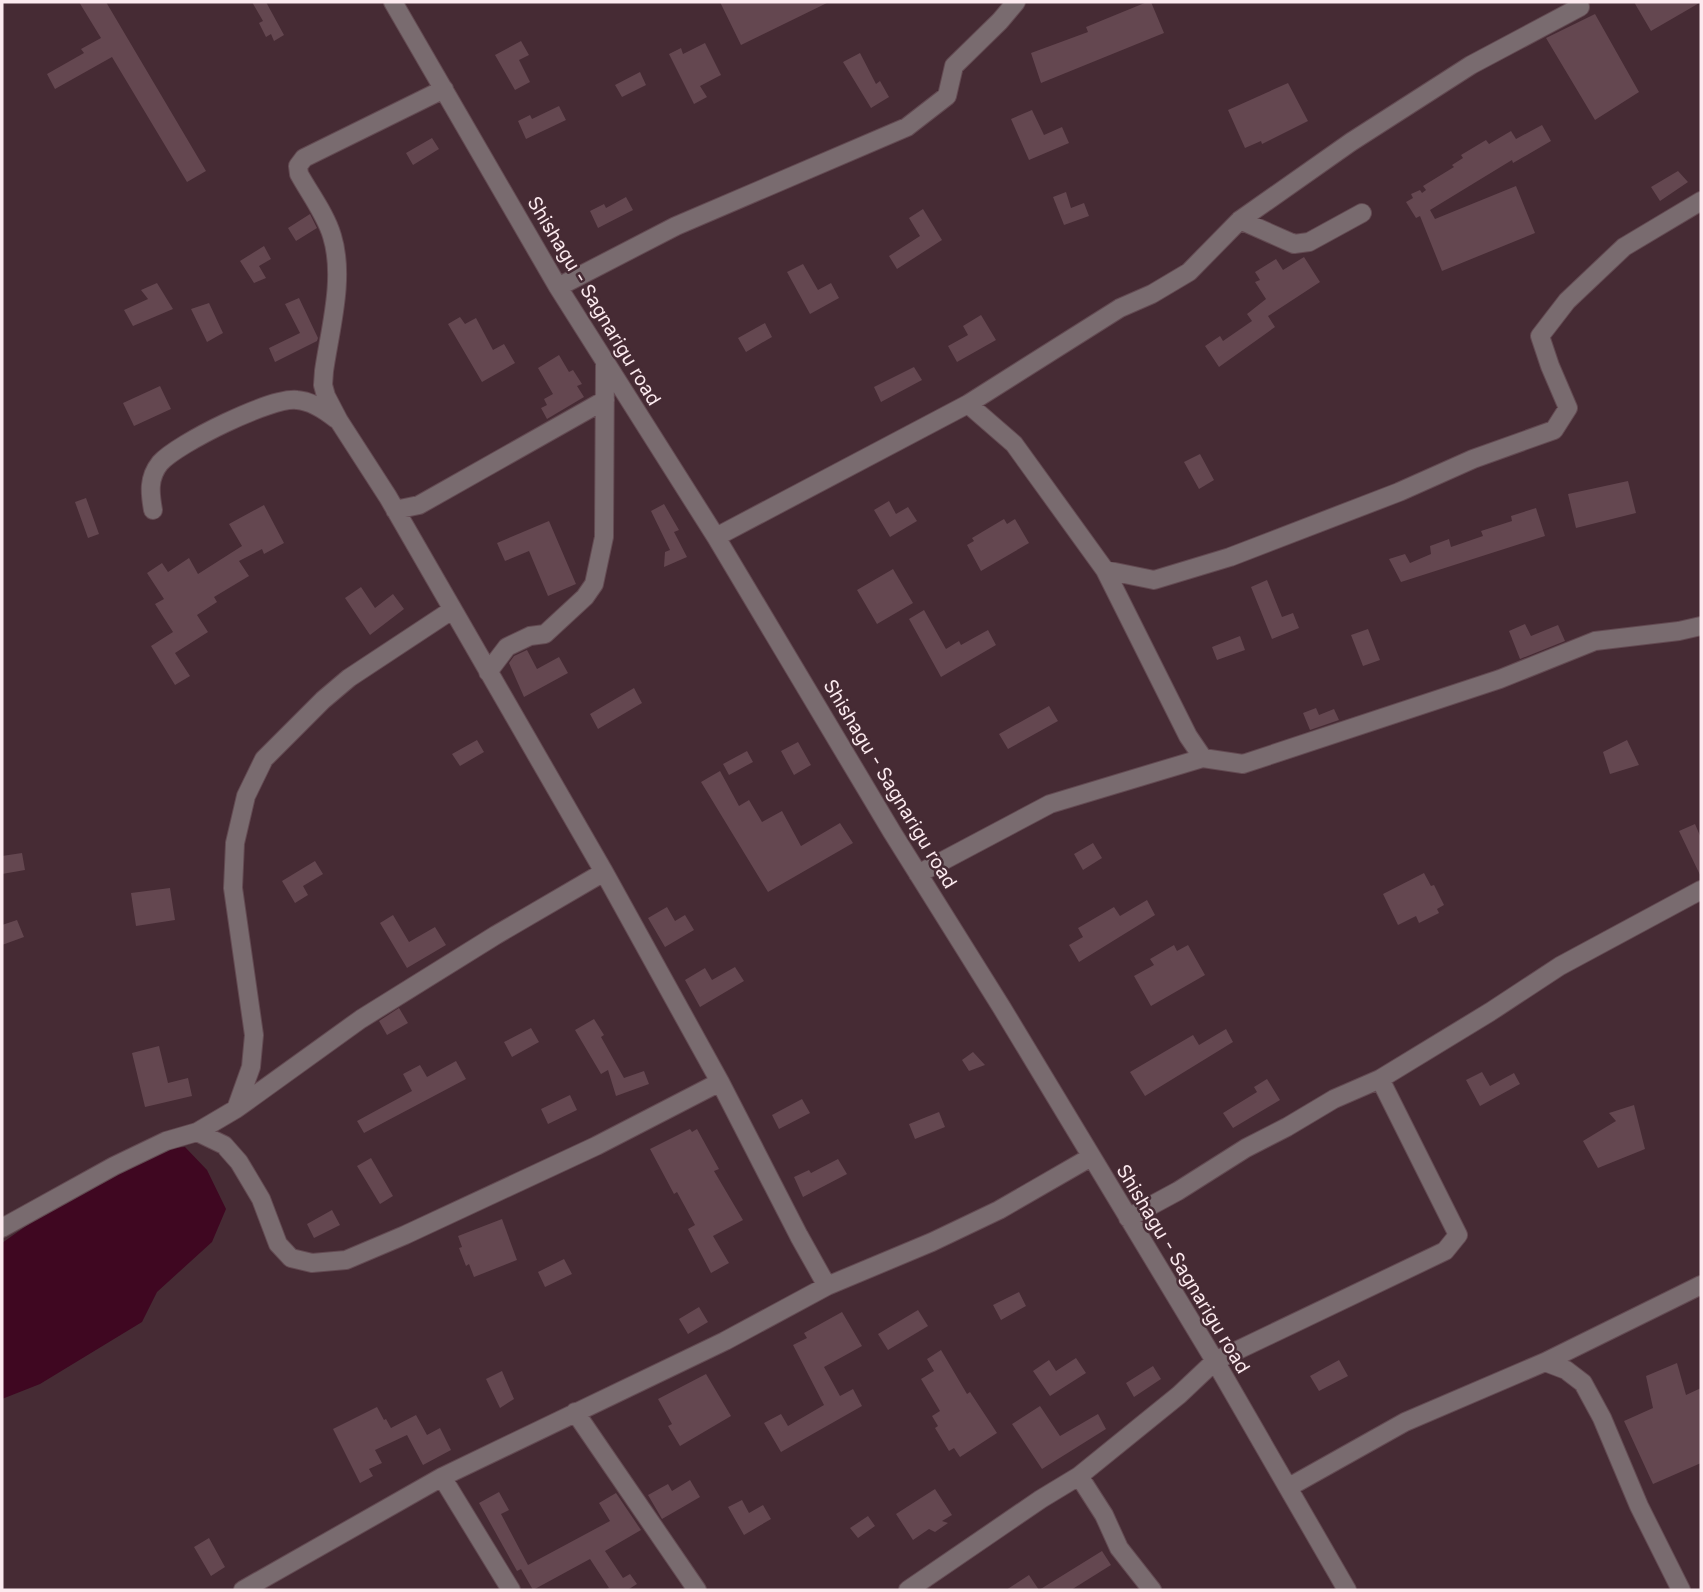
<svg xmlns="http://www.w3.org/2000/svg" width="1703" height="1592" font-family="Inter,sans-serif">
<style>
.water{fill:#3f0721}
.building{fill:#644750}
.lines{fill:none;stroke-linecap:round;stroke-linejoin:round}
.minor-casing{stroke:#634a52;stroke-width:20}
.minor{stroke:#796b6f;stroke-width:18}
.labels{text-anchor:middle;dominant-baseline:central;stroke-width:5;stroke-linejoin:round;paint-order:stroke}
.street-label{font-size:19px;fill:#fceaef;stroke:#462b34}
</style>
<rect width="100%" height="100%" fill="#462b34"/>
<path class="water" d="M 185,1147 L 207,1170 L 226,1209 L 212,1242 L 157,1292 L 142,1322 L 40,1384 L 2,1399 L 2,1243 L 39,1217 L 102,1183 L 160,1149 Z"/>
<path class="building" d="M 79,2 L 106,2 L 206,171 L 187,182 L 112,57 L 55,89 L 47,74 L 84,53 L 81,49 L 101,38 Z
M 252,2 L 266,2 L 284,35 L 274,41 L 271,34 L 266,37 L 259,23 L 263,21 Z
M 720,2 L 829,2 L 741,45 Z
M 1147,2 L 1151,2 L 1164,33 L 1041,83 L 1031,53 L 1088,32 L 1086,27 Z
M 1634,2 L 1701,2 L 1651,31 Z
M 1595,14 L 1639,92 L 1595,120 L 1546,38 Z
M 521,41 L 529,55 L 519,60 L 530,82 L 515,90 L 495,55 Z
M 705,43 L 721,75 L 700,86 L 707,97 L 694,104 L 669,54 L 681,48 L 683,54 Z
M 860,53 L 876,84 L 880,81 L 889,97 L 871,108 L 843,62 Z
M 640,72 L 646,85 L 622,97 L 615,85 Z
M 1288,83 L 1308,121 L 1262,144 L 1261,141 L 1245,148 L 1228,110 Z
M 559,106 L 566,120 L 526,139 L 518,121 L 530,115 L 532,119 Z
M 1032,110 L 1044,135 L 1062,127 L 1069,143 L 1029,160 L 1011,119 Z
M 1542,125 L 1551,141 L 1513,163 L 1512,160 L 1430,210 L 1435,219 L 1516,186 L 1535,233 L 1442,271 L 1420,216 L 1416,218 L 1406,202 L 1413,198 L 1411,194 L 1420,190 L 1422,193 L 1426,190 L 1423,186 L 1454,167 L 1452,165 L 1463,158 L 1461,155 L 1486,140 L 1489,144 L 1511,131 L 1516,139 Z
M 432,138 L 439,149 L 413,165 L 406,153 Z
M 1678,171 L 1688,182 L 1660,201 L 1651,187 Z
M 1066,192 L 1071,208 L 1084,203 L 1089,216 L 1064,225 L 1053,197 Z
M 626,197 L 633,210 L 598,228 L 590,211 L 604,204 L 606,208 Z
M 923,209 L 942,240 L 897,269 L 889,256 L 920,236 L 909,218 Z
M 310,214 L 317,228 L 296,241 L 288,228 Z
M 264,246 L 271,259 L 259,266 L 266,278 L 254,283 L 240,261 Z
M 1304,257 L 1320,282 L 1268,316 L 1275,327 L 1219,367 L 1205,346 L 1220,336 L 1223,341 L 1252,321 L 1247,314 L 1266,299 L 1255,282 L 1260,280 L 1255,272 L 1276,259 L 1283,270 Z
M 803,264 L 818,290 L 831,283 L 839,298 L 810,314 L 787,272 Z
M 157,283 L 173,309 L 133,326 L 124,310 L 148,299 L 141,290 Z
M 299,298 L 318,338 L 317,341 L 275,362 L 269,348 L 300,333 L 285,304 Z
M 209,303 L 223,333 L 207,342 L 191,309 Z
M 981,315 L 996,340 L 957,362 L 948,346 L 968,335 L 963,326 Z
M 460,317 L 465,324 L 476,318 L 493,350 L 504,344 L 515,363 L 482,382 L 448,324 Z
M 765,323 L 772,337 L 746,352 L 738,338 Z
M 559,355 L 569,372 L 573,370 L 582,384 L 577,386 L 584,397 L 547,419 L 541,408 L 547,405 L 544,399 L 553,394 L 538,368 Z
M 914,367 L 922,380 L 881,402 L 874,387 Z
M 160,386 L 171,409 L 134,426 L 123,403 Z
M 1200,454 L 1214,480 L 1199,489 L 1184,462 Z
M 1628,481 L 1636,513 L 1576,528 L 1568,494 Z
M 86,498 L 99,534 L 88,538 L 75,502 Z
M 889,501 L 896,514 L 908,507 L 917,521 L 890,537 L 874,510 Z
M 664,504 L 679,530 L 674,532 L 687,557 L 664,567 L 665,552 L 670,550 L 651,511 Z
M 264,505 L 284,543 L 264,554 L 262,549 L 239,561 L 249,576 L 214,597 L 217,602 L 197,615 L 208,632 L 175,653 L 190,676 L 175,685 L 151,646 L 173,632 L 155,604 L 164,599 L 147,573 L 162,563 L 168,572 L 189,558 L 198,574 L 242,546 L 229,524 Z
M 1536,508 L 1545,536 L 1401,582 L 1389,559 L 1405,554 L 1410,563 L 1431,554 L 1430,546 L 1449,539 L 1451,547 L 1483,536 L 1481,531 L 1512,521 L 1511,516 Z
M 1004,519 L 1007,524 L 1015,519 L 1029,543 L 981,571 L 967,545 L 974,541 L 972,538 Z
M 549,521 L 576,584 L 548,596 L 529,551 L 505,561 L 497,543 Z
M 893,569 L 913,603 L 877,624 L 857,590 Z
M 1267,580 L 1282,617 L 1293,613 L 1299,628 L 1272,639 L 1251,587 Z
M 361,587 L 375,608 L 393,594 L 404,609 L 370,635 L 345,598 Z
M 924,610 L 946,649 L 959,641 L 961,645 L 988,630 L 996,645 L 941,677 L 909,619 Z
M 1525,624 L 1531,636 L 1558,625 L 1565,641 L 1520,659 L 1509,631 Z
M 1368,629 L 1380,660 L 1363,666 L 1351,635 Z
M 1240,636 L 1245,650 L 1217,660 L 1212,647 Z
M 527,650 L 537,669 L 559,657 L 568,673 L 524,697 L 509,663 L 514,656 Z
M 634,688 L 642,703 L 598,729 L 590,714 Z
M 1049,706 L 1058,721 L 1008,749 L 999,734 Z
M 1316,708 L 1319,715 L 1334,709 L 1339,720 L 1310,730 L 1303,713 Z
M 477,740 L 484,752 L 460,766 L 452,754 Z
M 1627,740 L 1639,765 L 1610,774 L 1603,752 Z
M 798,742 L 811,765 L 794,775 L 781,751 Z
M 747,751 L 753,762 L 729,775 L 723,764 Z
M 720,771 L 739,806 L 749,800 L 762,822 L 782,811 L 801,846 L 840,823 L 853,843 L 768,892 L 701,782 Z
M 1695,824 L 1701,838 L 1701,877 L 1679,831 Z
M 1093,843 L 1102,858 L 1083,870 L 1074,854 Z
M 22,853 L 25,870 L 2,874 L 2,856 Z
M 315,861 L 323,874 L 303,886 L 308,895 L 295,903 L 282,881 Z
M 1424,873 L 1431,886 L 1434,885 L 1444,905 L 1437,909 L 1439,913 L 1419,923 L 1416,916 L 1398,925 L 1383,894 Z
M 170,888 L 175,920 L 136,926 L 131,893 Z
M 1147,900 L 1155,915 L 1079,962 L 1069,945 L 1083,937 L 1078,928 L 1114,907 L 1120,916 Z
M 667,907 L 675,921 L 685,915 L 694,930 L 665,947 L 648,918 Z
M 393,915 L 409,942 L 435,927 L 446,945 L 407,968 L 380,923 Z
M 17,920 L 24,937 L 2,945 L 2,925 Z
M 1174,945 L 1177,951 L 1188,945 L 1205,975 L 1151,1006 L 1134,976 L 1154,965 L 1150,959 Z
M 735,967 L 744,981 L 700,1007 L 685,980 L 705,968 L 712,980 Z
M 399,1008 L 408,1023 L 387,1035 L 379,1021 Z
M 594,1019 L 604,1035 L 601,1037 L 624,1078 L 644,1071 L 649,1084 L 616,1096 L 608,1070 L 601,1074 L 575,1030 Z
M 531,1028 L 539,1042 L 512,1057 L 504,1042 Z
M 1226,1029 L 1233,1042 L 1145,1096 L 1130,1072 L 1193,1035 L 1199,1045 Z
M 159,1046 L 168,1083 L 188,1078 L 192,1096 L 145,1107 L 132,1053 Z
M 973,1052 L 985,1065 L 969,1071 L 962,1060 Z
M 456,1061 L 466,1079 L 364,1133 L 357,1121 L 412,1091 L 403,1074 L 420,1065 L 427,1077 Z
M 1482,1072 L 1490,1086 L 1514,1073 L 1520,1084 L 1480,1106 L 1466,1080 Z
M 1267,1079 L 1280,1100 L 1233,1128 L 1223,1113 L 1257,1092 L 1254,1087 Z
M 570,1095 L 577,1110 L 548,1124 L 541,1109 Z
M 802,1099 L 810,1113 L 779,1129 L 772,1115 Z
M 1634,1105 L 1645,1149 L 1598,1168 L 1583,1141 L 1616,1121 L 1609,1113 Z
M 939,1112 L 945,1127 L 915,1139 L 909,1124 Z
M 690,1129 L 692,1132 L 697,1129 L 719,1169 L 714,1171 L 743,1220 L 713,1236 L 729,1263 L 711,1273 L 688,1229 L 695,1225 L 677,1192 L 674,1194 L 650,1149 Z
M 371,1158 L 393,1196 L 380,1204 L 357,1166 Z
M 838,1159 L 847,1174 L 803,1197 L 794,1177 L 809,1170 L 811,1173 Z
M 332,1210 L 340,1225 L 314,1238 L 307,1224 Z
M 502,1219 L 517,1260 L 474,1277 L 469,1264 L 466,1266 L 459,1248 L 462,1247 L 458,1236 Z
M 564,1259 L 572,1274 L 545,1287 L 538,1272 Z
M 1019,1292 L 1026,1306 L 1001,1320 L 993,1305 Z
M 699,1307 L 708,1322 L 688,1334 L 679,1319 Z
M 918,1310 L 928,1326 L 888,1350 L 878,1334 Z
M 842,1312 L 862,1346 L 824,1367 L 840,1396 L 853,1389 L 862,1406 L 781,1452 L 764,1423 L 781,1414 L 788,1426 L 824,1405 L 793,1345 L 807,1338 L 804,1333 Z
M 941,1350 L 967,1394 L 970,1392 L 997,1433 L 960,1457 L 954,1448 L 949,1451 L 935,1428 L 938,1426 L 932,1416 L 940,1411 L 921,1379 L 934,1371 L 927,1359 Z
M 1076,1358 L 1086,1373 L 1050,1396 L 1033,1371 L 1049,1360 L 1056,1371 Z
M 1339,1360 L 1348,1376 L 1319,1391 L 1310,1376 Z
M 1677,1363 L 1686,1395 L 1701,1388 L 1701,1463 L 1653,1484 L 1624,1421 L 1653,1408 L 1646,1376 Z
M 1153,1366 L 1161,1379 L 1134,1397 L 1126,1383 Z
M 502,1371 L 514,1399 L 500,1408 L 486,1379 Z
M 706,1374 L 731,1416 L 680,1446 L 668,1426 L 672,1424 L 658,1399 Z
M 1040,1406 L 1060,1436 L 1098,1414 L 1106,1429 L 1042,1469 L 1012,1424 Z
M 377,1407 L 384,1420 L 386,1419 L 391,1428 L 416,1415 L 427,1435 L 440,1428 L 451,1450 L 423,1465 L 407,1435 L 375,1450 L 382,1463 L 369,1469 L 373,1476 L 360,1483 L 333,1429 Z
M 690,1480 L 700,1497 L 662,1519 L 648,1495 L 668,1484 L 672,1491 Z
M 935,1489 L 952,1515 L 942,1521 L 948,1523 L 935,1532 L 929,1529 L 913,1540 L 896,1514 Z
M 499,1492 L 509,1510 L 501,1514 L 528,1565 L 610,1521 L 599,1503 L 616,1493 L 641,1530 L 605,1551 L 623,1578 L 630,1574 L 637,1584 L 629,1589 L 630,1590 L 604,1590 L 609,1588 L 590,1559 L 533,1590 L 521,1569 L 517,1571 L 479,1503 Z
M 742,1500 L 749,1513 L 763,1505 L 771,1519 L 744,1535 L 728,1507 Z
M 868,1516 L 875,1526 L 858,1538 L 850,1528 Z
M 209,1538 L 225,1567 L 211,1576 L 194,1547 Z
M 1102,1551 L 1111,1565 L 1071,1590 L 1039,1590 Z
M 1029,1575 L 1039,1590 L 1006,1590 Z"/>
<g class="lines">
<g class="minor-casing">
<path id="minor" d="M 393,2 L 558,287 L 716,537 L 892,832 L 1002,1008 L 1215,1361 L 1347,1590
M 444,89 L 304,158 L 298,166 L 299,174 C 310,194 326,215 332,236 C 345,278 330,329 324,371 L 323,385 L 326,396 L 339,421 L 388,497 L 604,872 L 720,1082 L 799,1236 L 827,1286
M 1240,220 L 1294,244 L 1309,242 L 1362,213
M 558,287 L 676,226 L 907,127 L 947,96 L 954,66 L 1000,21 L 1016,2
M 968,404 L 1014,444 L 1105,570 L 1154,580 L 1230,557 L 1399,492 L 1473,459 L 1554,430 L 1568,408 L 1550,366 L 1540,336 L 1567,301 L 1624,247 L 1701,201
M 153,510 C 150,493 148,478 160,463 C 178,443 271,397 297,400 C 311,401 326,411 336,419
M 395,510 L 419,505 L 605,400
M 716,537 L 968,404 L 1120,308 L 1152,294 L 1189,272 L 1240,220 L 1351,142 L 1471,65 L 1580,7
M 1105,570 L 1188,736 L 1203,758 L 1243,764 L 1500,679 L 1595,641 L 1679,631 L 1701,626
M 488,672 L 507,647 L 530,636 L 545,634 L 585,597 L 594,584 L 604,537 L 605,361
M 918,874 L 1050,804 L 1203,758
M 236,1109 L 251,1067 L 254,1035 L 233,888 L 235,843 L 246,796 L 264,759 L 323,700 L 349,678 L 452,610
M 197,1132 L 224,1145 L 239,1162 L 261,1199 L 278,1244 L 291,1258 L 312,1263 L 346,1260 L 405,1235 L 596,1146 L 720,1082
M 1128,1218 L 1178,1191 L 1246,1148 L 1287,1127 L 1334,1099 L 1380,1079 L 1490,1012 L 1560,966 L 1701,890
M 2,1228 L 114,1166 L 166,1141 L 197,1132 L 236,1109 L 361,1019 L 496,935 L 604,872
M 1545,1362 L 1566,1370 L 1583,1383 L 1602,1418 L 1639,1506 L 1681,1590
M 575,1412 L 697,1590
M 1079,1476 L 1104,1515 L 1119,1548 L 1152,1590
M 442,1477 L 511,1590
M 1289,1487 L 1405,1422 L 1545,1362 L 1701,1285
M 243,1590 L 442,1477 L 725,1341 L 827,1286 L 932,1242 L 999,1210 L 1091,1157
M 908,1590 L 1041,1499 L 1079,1476 L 1179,1395 L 1215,1361 L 1445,1251 L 1458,1235 L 1380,1079"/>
</g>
<use href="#minor" class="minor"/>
</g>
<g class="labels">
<g class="street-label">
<text transform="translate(594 301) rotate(59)">Shishagu - Sagnarigu road</text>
<text transform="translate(890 784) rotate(59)">Shishagu - Sagnarigu road</text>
<text transform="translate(1183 1269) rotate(59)">Shishagu - Sagnarigu road</text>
</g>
</g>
<rect width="1703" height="1592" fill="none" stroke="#fceaef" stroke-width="7"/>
</svg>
